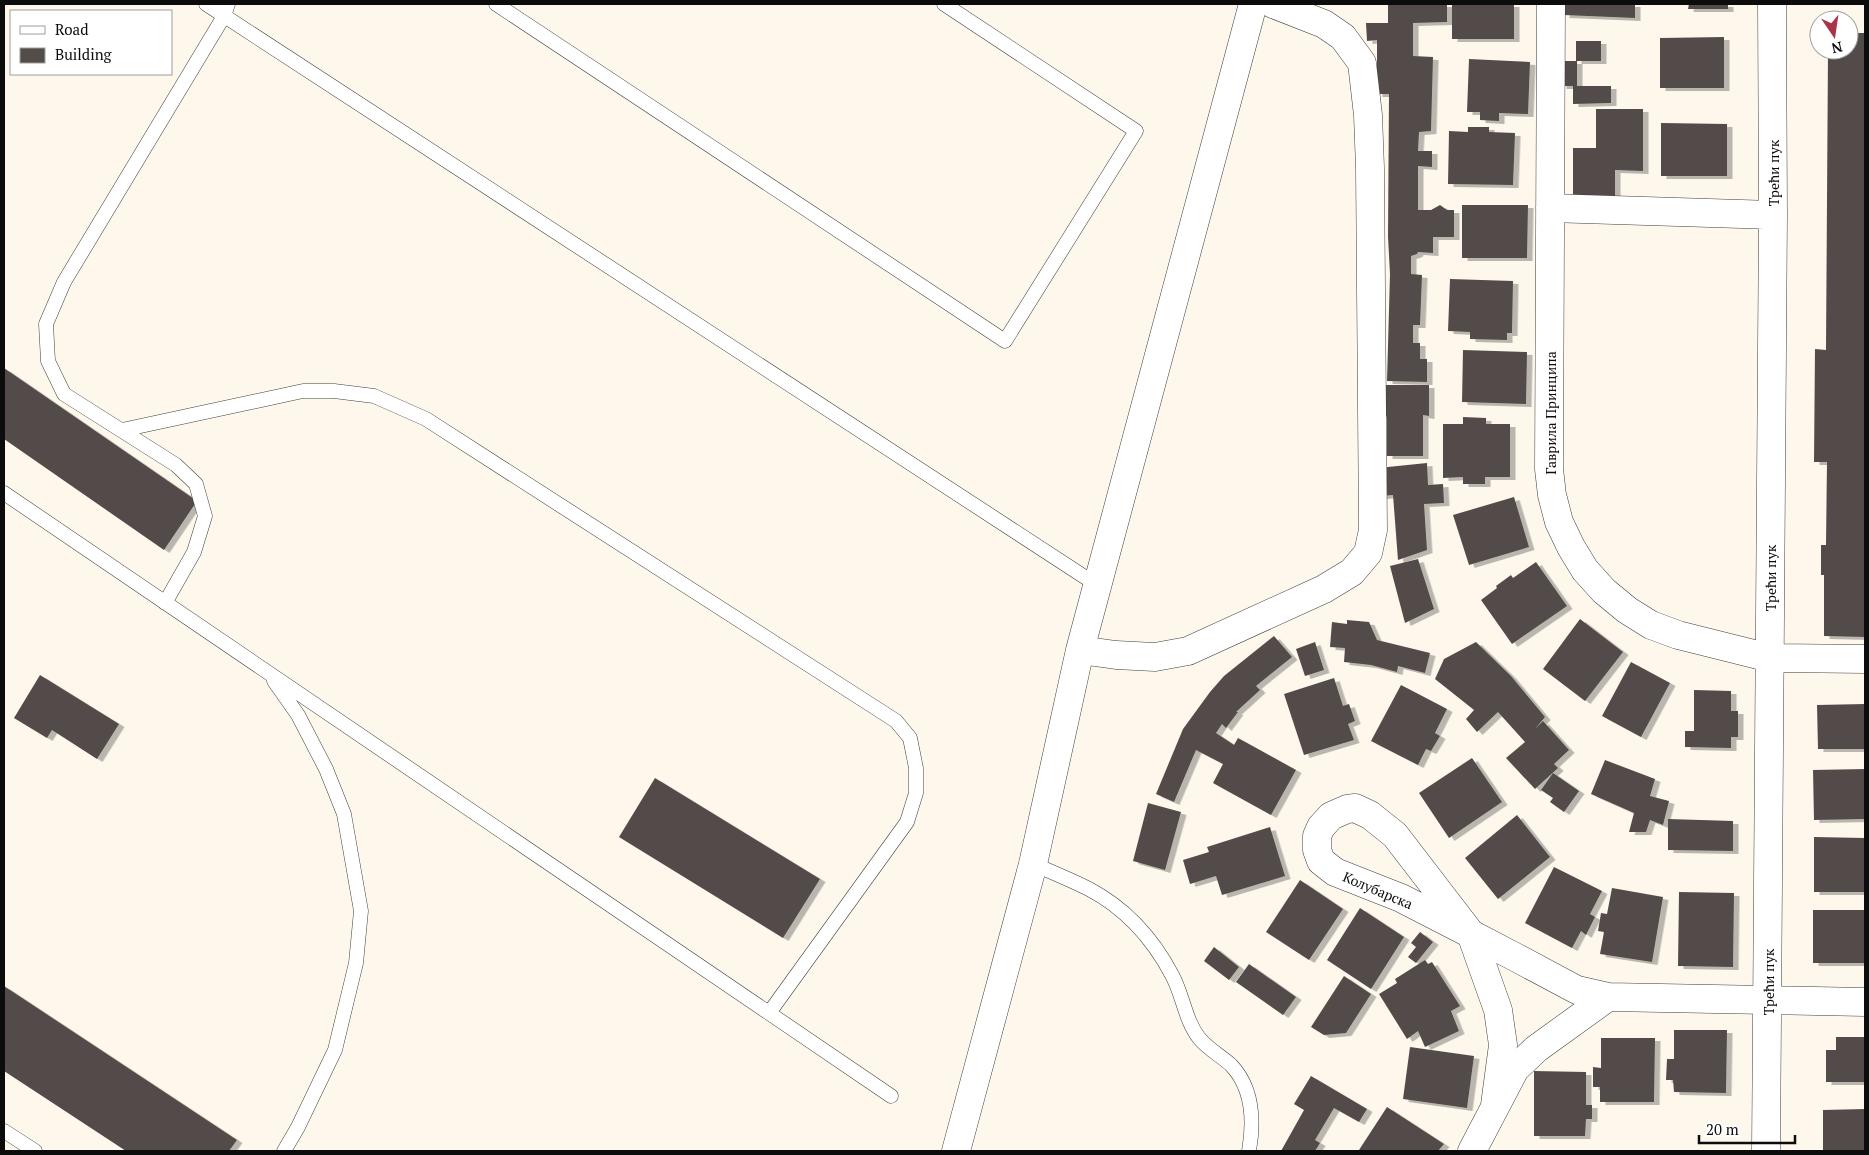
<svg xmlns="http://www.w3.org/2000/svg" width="1869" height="1155" font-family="'PT Serif',serif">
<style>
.building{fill:#534c49;filter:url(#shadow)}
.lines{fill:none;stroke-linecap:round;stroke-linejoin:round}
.lane-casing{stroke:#3f3f3f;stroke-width:15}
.street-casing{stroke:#3f3f3f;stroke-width:29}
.lane{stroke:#fff;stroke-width:14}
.street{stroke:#fff;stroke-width:28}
.labels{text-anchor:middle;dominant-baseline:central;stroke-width:5;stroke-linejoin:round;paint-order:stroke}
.street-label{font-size:14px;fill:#0c0c0c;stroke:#fff}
</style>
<defs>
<filter id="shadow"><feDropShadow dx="5.5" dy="3" stdDeviation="0" flood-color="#0004"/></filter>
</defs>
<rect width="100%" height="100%" fill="#fdf7ec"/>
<path class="building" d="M 1388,4 L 1447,4 L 1447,22 L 1413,23 L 1413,56 L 1433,57 L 1431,131 L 1419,132 L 1418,151 L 1432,151 L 1432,167 L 1418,166 L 1418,210 L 1431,210 L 1440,205 L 1447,210 L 1454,210 L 1454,237 L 1433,237 L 1433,253 L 1418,252 L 1417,254 L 1411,256 L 1411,274 L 1422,275 L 1420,325 L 1413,325 L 1413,343 L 1420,343 L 1420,359 L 1427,359 L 1427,382 L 1387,381 L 1390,274 L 1388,237 L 1389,94 L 1377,94 L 1377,40 L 1367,41 L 1366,23 L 1388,23 Z
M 1452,4 L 1514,4 L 1514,39 L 1452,39 Z
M 1565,4 L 1635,4 L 1635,18 L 1564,15 Z
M 1689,4 L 1728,4 L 1728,9 L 1688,9 Z
M 1849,33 L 1865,33 L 1865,637 L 1824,636 L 1824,575 L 1821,575 L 1821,545 L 1826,545 L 1827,462 L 1814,462 L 1815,349 L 1826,350 L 1828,50 L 1849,50 Z
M 1724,37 L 1724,88 L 1660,88 L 1660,38 Z
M 1576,41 L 1601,41 L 1601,61 L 1576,61 Z
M 1469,59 L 1530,62 L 1528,114 L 1499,113 L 1499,121 L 1480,120 L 1480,112 L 1467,112 Z
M 1561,61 L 1577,61 L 1577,86 L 1611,86 L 1611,103 L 1573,104 L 1573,86 L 1561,86 Z
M 1596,109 L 1643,109 L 1643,171 L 1615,170 L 1615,196 L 1573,196 L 1573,148 L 1596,148 Z
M 1661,123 L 1727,124 L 1727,176 L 1661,176 Z
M 1468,127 L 1489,127 L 1489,132 L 1515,133 L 1513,185 L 1448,184 L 1449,131 L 1468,132 Z
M 1462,205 L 1528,205 L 1527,258 L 1462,258 Z
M 1450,279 L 1513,281 L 1512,333 L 1507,333 L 1507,340 L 1470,339 L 1470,332 L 1448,331 Z
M 1463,350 L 1527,352 L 1526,404 L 1462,402 Z
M 4,368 L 197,501 L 164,550 L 4,439 Z
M 1379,385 L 1429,385 L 1429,416 L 1423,415 L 1423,456 L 1387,456 L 1387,416 L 1379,416 Z
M 1463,417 L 1486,418 L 1486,424 L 1510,424 L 1510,477 L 1485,477 L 1485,484 L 1463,484 L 1463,477 L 1443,478 L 1443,424 L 1463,424 Z
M 1427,463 L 1428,485 L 1443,484 L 1444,503 L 1424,504 L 1427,550 L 1398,560 L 1393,495 L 1381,496 L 1378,468 Z
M 1514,497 L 1529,547 L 1469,565 L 1453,515 Z
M 1418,559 L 1434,609 L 1405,623 L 1390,566 Z
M 1536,562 L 1567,606 L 1512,644 L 1481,600 L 1497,588 L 1496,586 L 1511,575 L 1513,578 Z
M 1580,619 L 1623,652 L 1585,701 L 1543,669 Z
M 1347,620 L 1369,622 L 1377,640 L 1430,653 L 1425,673 L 1398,666 L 1397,672 L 1371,665 L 1344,662 L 1345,648 L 1330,647 L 1332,622 L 1347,624 Z
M 1274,636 L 1292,657 L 1256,686 L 1260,690 L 1236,712 L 1238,712 L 1226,728 L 1222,724 L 1216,733 L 1234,745 L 1238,738 L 1296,770 L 1271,815 L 1213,783 L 1223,764 L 1196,750 L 1174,802 L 1156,794 L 1183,729 L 1210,692 L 1224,676 Z
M 1315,642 L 1324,670 L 1305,676 L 1296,649 Z
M 1476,642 L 1511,676 L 1545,717 L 1535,729 L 1543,721 L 1569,750 L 1554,764 L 1558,768 L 1535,789 L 1506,758 L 1525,742 L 1498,712 L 1477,732 L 1466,719 L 1474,710 L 1435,679 L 1444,659 Z
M 1631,662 L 1670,683 L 1641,737 L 1602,716 Z
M 40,675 L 119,724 L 97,759 L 52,730 L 47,738 L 14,718 Z
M 1334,678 L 1343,706 L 1349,704 L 1355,721 L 1348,724 L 1354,740 L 1304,755 L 1284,694 Z
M 1401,685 L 1447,709 L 1435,733 L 1440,736 L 1431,751 L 1426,749 L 1418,765 L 1371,741 Z
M 1694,690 L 1731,691 L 1731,711 L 1738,711 L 1738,737 L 1731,737 L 1731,748 L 1685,747 L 1685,731 L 1694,731 Z
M 1865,704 L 1865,749 L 1818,749 L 1817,705 Z
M 1472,758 L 1502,802 L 1449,838 L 1419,793 Z
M 1605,760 L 1655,779 L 1650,796 L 1669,801 L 1663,825 L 1650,820 L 1646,832 L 1629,832 L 1634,813 L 1591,794 Z
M 1865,769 L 1865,819 L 1814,820 L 1813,770 Z
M 1553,773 L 1579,791 L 1564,812 L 1550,802 L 1553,798 L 1541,790 Z
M 655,778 L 820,879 L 783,938 L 619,837 Z
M 1148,803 L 1181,812 L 1165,870 L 1133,861 Z
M 1517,815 L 1550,857 L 1498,899 L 1465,858 Z
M 1668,819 L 1733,821 L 1733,851 L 1668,850 Z
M 1270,827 L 1285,876 L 1222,895 L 1216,876 L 1190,884 L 1183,860 L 1209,852 L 1207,847 Z
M 1814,837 L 1865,838 L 1865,892 L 1814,892 Z
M 1554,867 L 1602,891 L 1590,914 L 1595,917 L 1586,935 L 1581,931 L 1572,948 L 1525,923 Z
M 1300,880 L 1343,909 L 1309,960 L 1266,932 Z
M 1612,888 L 1663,897 L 1652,962 L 1600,954 L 1604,932 L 1598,931 L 1601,913 L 1607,914 Z
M 1679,892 L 1734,893 L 1733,967 L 1678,966 Z
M 1360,908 L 1404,937 L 1371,989 L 1327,960 Z
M 1813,910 L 1865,910 L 1865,963 L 1813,963 Z
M 1420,932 L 1433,942 L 1416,963 L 1408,957 L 1416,947 L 1411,943 Z
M 1214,947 L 1239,967 L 1229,980 L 1204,961 Z
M 1425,960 L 1428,964 L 1432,962 L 1460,1006 L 1451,1011 L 1459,1031 L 1425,1047 L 1418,1031 L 1407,1039 L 1379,994 L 1397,983 L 1395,979 Z
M 1249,964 L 1296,997 L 1283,1015 L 1236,982 Z
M 1344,976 L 1371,994 L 1346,1033 L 1324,1035 L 1311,1027 Z
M 4,986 L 237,1140 L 229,1151 L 126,1151 L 4,1071 Z
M 1674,1030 L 1727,1030 L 1726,1093 L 1674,1092 L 1673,1080 L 1666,1080 L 1667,1059 L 1674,1059 Z
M 1836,1037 L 1865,1037 L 1865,1082 L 1826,1082 L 1826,1050 L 1836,1050 Z
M 1601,1038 L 1655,1038 L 1654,1102 L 1600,1102 L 1600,1087 L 1593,1087 L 1593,1067 L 1601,1068 Z
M 1410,1047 L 1474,1056 L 1467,1108 L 1403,1099 Z
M 1534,1071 L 1586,1072 L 1586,1105 L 1592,1105 L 1592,1119 L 1586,1119 L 1585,1136 L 1534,1136 Z
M 1311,1076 L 1367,1109 L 1359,1122 L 1334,1108 L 1315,1140 L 1320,1143 L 1315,1151 L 1281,1151 L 1304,1110 L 1294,1104 Z
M 1387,1107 L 1444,1144 L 1438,1151 L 1359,1150 Z
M 1865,1109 L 1865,1151 L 1823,1151 L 1823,1110 Z"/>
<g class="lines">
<g class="lane-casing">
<path id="lane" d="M 206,4 L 1097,585
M 496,4 L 1005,341 L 1136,131 L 944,4
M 122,430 L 303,391 L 334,391 L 374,396 L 426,419 L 896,721 L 910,738 L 916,768 L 916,793 L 907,822 L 769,1013
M 4,493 L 891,1096
M 165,603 L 194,552 L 205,516 L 196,484 L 176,465 L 64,394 L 48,361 L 46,324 L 64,282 L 224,16 L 228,4
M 274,681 L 298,715 L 326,769 L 344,814 L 361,911 L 356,963 L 335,1050 L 298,1127 L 284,1151
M 1033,864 C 1052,872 1071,880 1089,889 C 1125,908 1153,939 1172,975 C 1183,995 1185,1020 1199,1038 C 1208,1049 1221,1056 1231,1065 C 1253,1088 1254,1122 1249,1151
M 4,1131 L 35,1151"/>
</g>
<g class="street-casing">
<path id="street" d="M 1551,4 L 1549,469 L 1552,495 L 1559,522 L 1571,547 L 1585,570 L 1604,591 L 1627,610 L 1651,625 L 1678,635 L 1770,658 L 1865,659
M 1550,208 L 1773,215
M 1080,650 L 1116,655 L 1155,657 L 1188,651 L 1324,589 L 1352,572 L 1368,553 L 1373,530 L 1370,168 L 1368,115 L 1362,63 L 1343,37 L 1324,24 L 1273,4
M 1495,1105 L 1503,1045 L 1498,1010 L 1471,934 L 1395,835 L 1370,815 L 1355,808 L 1347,809 L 1331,816 L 1321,827 L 1317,836 L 1317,850 L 1321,861 L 1335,872 L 1401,898 L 1471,934 L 1517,958 L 1577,990 L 1608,997 L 1865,1002
M 956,1151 L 1033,864 L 1080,650 L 1253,4
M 1472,1151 L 1515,1069 L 1536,1049 L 1608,997
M 1766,1151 L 1773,215 L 1772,4"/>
</g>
<use href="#lane" class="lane"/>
<use href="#street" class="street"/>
</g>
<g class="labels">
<g class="street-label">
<text transform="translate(1773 173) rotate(-90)">Трећи пук</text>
<text transform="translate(1550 413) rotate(-90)">Гаврила Принципа</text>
<text transform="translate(1770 578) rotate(-90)">Трећи пук</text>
<text transform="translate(1378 890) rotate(23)">Колубарска</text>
<text transform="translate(1768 982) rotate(-90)">Трећи пук</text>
</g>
</g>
<rect width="1869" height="1155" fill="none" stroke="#0c0c0c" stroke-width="10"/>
<rect x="10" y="10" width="162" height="65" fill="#ffffff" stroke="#9e9e9e"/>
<rect x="20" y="26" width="25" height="8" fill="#ffffff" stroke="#9e9e9e"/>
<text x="55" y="35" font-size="15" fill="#0c0c0c">Road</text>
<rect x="20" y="48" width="25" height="15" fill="#534c49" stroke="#9e9e9e"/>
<text x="55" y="60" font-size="15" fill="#0c0c0c">Building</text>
<g transform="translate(1834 35) rotate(167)"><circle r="24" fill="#ffffff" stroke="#9e9e9e"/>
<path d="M0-4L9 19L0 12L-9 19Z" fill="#ab344b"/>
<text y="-8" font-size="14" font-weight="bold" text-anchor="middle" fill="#0c0c0c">N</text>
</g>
<path d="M1699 1135v8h96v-8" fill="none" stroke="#0c0c0c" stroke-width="2.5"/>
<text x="1706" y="1135" font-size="15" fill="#0c0c0c" stroke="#ffffff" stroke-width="4" paint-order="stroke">20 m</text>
</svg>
